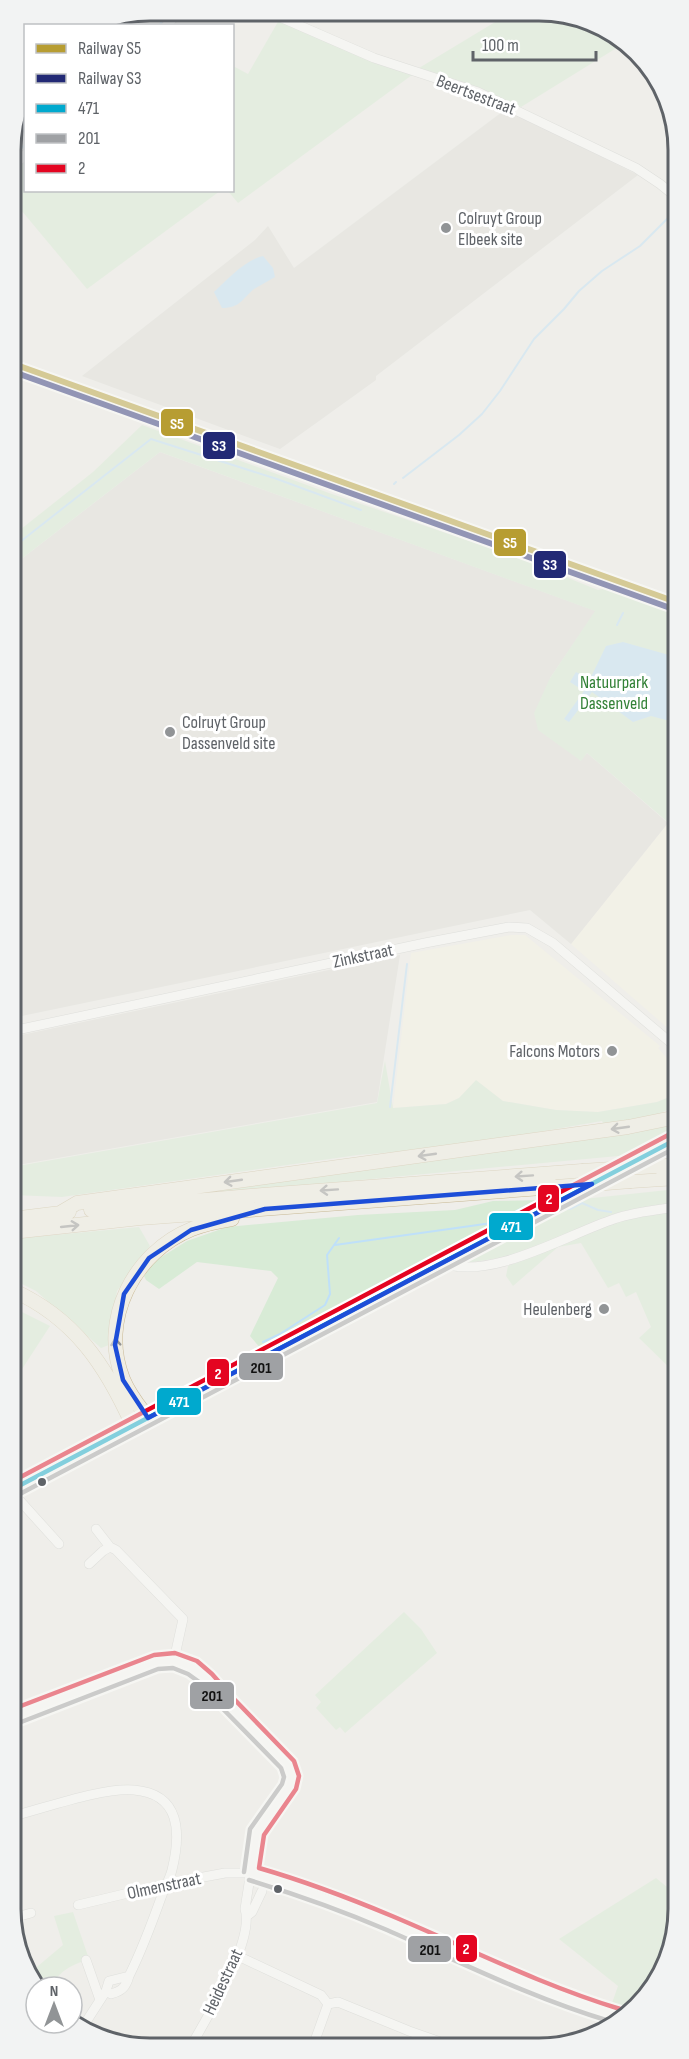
<svg xmlns="http://www.w3.org/2000/svg" width="689" height="2059" font-family="'Sofia Sans Condensed',sans-serif">
<style>
.commercial{fill:#f7f3e4}
.industrial{fill:#dfddda}
.green{fill:#d8ebd6}
.water{fill:#bfe0f9}
.lines{fill:none;stroke-linecap:round;stroke-linejoin:round}
.stream{stroke:#bfe0f9;stroke-width:2}
.minor-casing{stroke:#cbcccc;stroke-width:10}
.major-casing{stroke:#d7ceb8;stroke-width:14}
.highway-casing{stroke:#c8b996;stroke-width:15}
.minor{stroke:#fdfcfc;stroke-width:9}
.major{stroke:#f4f2e9;stroke-width:12}
.highway{stroke:#f0ede3;stroke-width:14}
.highway-bridge-casing{stroke:#c8b996;stroke-width:15;stroke-linecap:butt}
.highway-bridge{stroke:#f0ede3;stroke-width:14}
.bus-1-casing{stroke:#fff;stroke-width:9}
.bus-2-casing{stroke:#fff;stroke-width:9}
.bus-3-casing{stroke:#fff;stroke-width:9}
.bus-1{stroke:#00a9ce;stroke-width:4.5}
.bus-2{stroke:#9fa1a4;stroke-width:4.5}
.bus-3{stroke:#e40521;stroke-width:4.5}
.rail-1-casing{stroke:#fff;stroke-width:10}
.rail-2-casing{stroke:#fff;stroke-width:10}
.rail-1{stroke:#b79d32;stroke-width:6}
.rail-2{stroke:#222975;stroke-width:6}
.oneway{stroke:#929393}
.marked{fill:none;stroke:#1d4ed8;stroke-width:4.5;stroke-linejoin:round}
.poi-dot{fill:#919496;stroke:#fff;stroke-width:2}
.bus-dot{fill:#5f6368;stroke:#fff;stroke-width:2}
.labels{text-anchor:middle;dominant-baseline:central;stroke-width:6;stroke-linejoin:round;paint-order:stroke}
.street-label{font-size:18px;fill:#5f6368;stroke:#fff}
.poi-label{font-size:18px;fill:#5f6368;stroke:#fff;text-anchor:start}
.park-label{font-size:18px;fill:#348238;stroke:#fff}
.rim{fill:none;stroke:#5f6368;stroke-width:3}
.line-badge{stroke:#fff;stroke-width:2}
.badge-label{font-size:16px;text-anchor:middle;font-weight:bold;fill:#fff}
.pale-badge-label{font-size:16px;text-anchor:middle;font-weight:bold;fill:#111}
</style>
<rect width="100%" height="100%" fill="#efeeea"/>
<path class="commercial" d="M 668,823 L 677,830 L 677,1036 L 571,944 Z
M 512,935 L 525,935 L 660,1046 L 658,1048 L 672,1064 L 676,1090 L 667,1098 L 657,1102 L 598,1112 L 556,1110 L 503,1101 L 476,1081 L 459,1098 L 446,1104 L 393,1108 L 411,953 Z"/>
<path class="industrial" d="M 506,109 L 638,175 L 376,376 L 376,380 L 280,449 L 82,376 L 255,240 L 268,226 L 294,268 Z
M 160,452 L 596,611 L 550,678 L 580,761 L 587,753 L 668,823 L 571,944 L 530,910 L 12,1018 L 11,567 Z
M 400,955 L 377,1102 L 12,1166 L 12,1037 Z"/>
<path class="green" d="M 510,13 L 566,13 L 623,44 L 521,107 L 448,77 L 419,68 Z
M 279,20 L 365,59 L 412,75 L 238,203 L 228,191 L 232,190 L 233,66 L 248,74 Z
M 25,159 L 26,190 L 220,191 L 87,289 L 11,198 L 11,173 Z
M 142,425 L 329,493 L 516,557 L 598,590 L 607,588 L 676,614 L 677,830 L 587,753 L 581,761 L 538,730 L 534,713 L 550,678 L 595,611 L 160,452 L 11,567 L 11,537 L 93,472 Z
M 385,1061 L 393,1108 L 446,1104 L 459,1098 L 476,1080 L 503,1101 L 556,1110 L 598,1112 L 657,1102 L 667,1098 L 676,1090 L 677,1084 L 677,1103 C 658,1120 627,1120 603,1123 L 602,1121 L 445,1148 L 358,1155 L 62,1197 L 12,1195 L 12,1167 L 377,1103 Z
M 677,1121 L 677,1128 L 629,1155 L 190,1196 L 190,1194 L 616,1135 Z
M 677,1189 L 677,1202 L 639,1208 L 677,1208 L 677,1375 L 639,1338 L 651,1327 L 636,1292 L 626,1297 L 619,1283 L 608,1288 L 581,1243 L 558,1247 L 513,1286 L 506,1276 L 508,1266 L 544,1251 L 467,1263 L 465,1259 L 583,1199 Z
M 549,1200 L 488,1228 L 262,1350 L 250,1336 L 278,1278 L 271,1271 L 197,1262 L 159,1289 L 146,1280 L 144,1276 L 155,1261 L 187,1241 L 227,1227 L 358,1215 L 455,1210 L 493,1201 Z
M 139,1227 L 150,1246 L 117,1291 L 109,1345 L 101,1348 L 36,1291 L 12,1279 L 12,1239 Z
M 12,1307 L 50,1326 L 13,1383 Z
M 404,1612 L 421,1629 L 437,1653 L 345,1733 L 340,1727 L 336,1730 L 316,1708 L 321,1702 L 315,1695 Z
M 656,1878 L 678,1896 L 678,1917 L 658,1967 L 645,1981 L 638,2004 L 626,2011 L 611,2006 L 618,1986 L 559,1939 Z
M 73,1912 L 89,1959 C 69,1966 62,1970 49,1987 L 41,1987 L 32,1971 L 63,1945 L 54,1916 Z"/>
<path class="water" d="M 263,256 L 273,268 L 275,277 C 268,281 261,285 254,289 C 242,299 240,308 222,308 L 214,292 C 227,280 245,260 263,256 Z
M 623,642 L 676,657 L 677,723 L 651,716 L 633,722 L 592,692 L 569,722 L 564,719 L 584,691 L 570,682 L 576,672 L 590,679 L 606,646 Z"/>
<g class="lines">
<path class="stream" d="M 158,26 L 173,11
M 11,158 L 26,144
M 403,478 L 459,435 L 482,414 L 500,391 L 534,339 L 564,309 L 579,291 L 602,271 L 640,246 L 676,210
M 394,484 L 396,482
M 11,549 L 151,439 L 277,479 L 361,510
M 617,625 L 623,613
M 390,1107 L 407,964
M 559,1207 L 570,1209 L 582,1203 L 598,1210 L 611,1212
M 335,1245 L 492,1223 L 531,1204 L 542,1205
M 263,1342 L 280,1334 L 325,1305 L 330,1294 L 327,1255 L 339,1238"/>
<g class="minor-casing">
<path id="minor" d="M 266,11 L 374,58 L 478,92 L 636,168 L 660,184 L 676,197
M 166,26 L 180,11
M 11,168 L 26,154
M 12,1031 L 425,943 L 509,927 L 527,928 L 553,943 L 677,1048
M 442,1263 C 491,1281 566,1235 614,1219 C 634,1212 656,1210 677,1207
M 13,1493 L 59,1544
M 96,1529 L 110,1547
M 89,1564 L 103,1551 L 110,1547 L 116,1550 L 183,1619 L 174,1660
M 13,1717 L 156,1662 L 174,1660 L 183,1663 L 192,1667 L 207,1679 L 229,1705 L 287,1764 L 292,1777 L 289,1787 L 257,1832 L 245,1909 C 255,1941 207,2017 191,2046
M 13,1816 C 45,1808 103,1787 134,1790 C 181,1794 181,1833 172,1870 C 170,1878 165,1887 162,1895 C 152,1923 142,1950 129,1976 L 109,1981 L 106,1991 L 84,2025
M 78,1905 L 166,1884 L 225,1873 L 251,1873 L 277,1881 L 387,1922 L 516,1979 L 585,2006 L 618,2016
M 247,1916 L 252,1912 L 262,1891
M 13,1918 L 31,1913
M 238,1956 L 321,1995 L 328,2004 L 338,2002 L 409,2031 L 452,2046
M 86,1960 L 100,2000
M 106,1991 L 111,1994 C 122,1991 126,1987 129,1976
M 313,2046 L 328,2004"/>
</g>
<g class="major-casing">
<path id="major" d="M 623,1168 L 677,1139
M 13,1489 L 591,1184"/>
</g>
<g class="highway-casing">
<path id="highway" d="M 656,1166 L 677,1165
M 631,1181 L 677,1178
M 91,1210 L 263,1195 L 582,1171
M 60,1213 L 77,1203 L 628,1127 L 677,1117
M 12,1219 L 69,1212
M 12,1232 L 140,1218 L 556,1187
M 12,1290 C 75,1318 106,1366 133,1426
M 148,1418 C 139,1406 129,1394 123,1379 C 99,1320 134,1252 192,1229 C 205,1224 219,1221 232,1219"/>
</g>
<use href="#minor" class="minor"/>
<use href="#major" class="major"/>
<use href="#highway" class="highway"/>
<g class="highway-bridge-casing">
<path id="highway-bridge" d="M 582,1171 L 656,1166
M 556,1187 L 631,1181"/>
</g>
<use href="#highway-bridge" class="highway-bridge"/>
<g class="bus-1-casing">
<path id="bus-1" d="M 13,1489 L 677,1139"/>
</g>
<g class="bus-2-casing">
<path id="bus-2" d="M 16,1496 L 677,1147
M 16,1724 L 158,1669 L 173,1668 L 188,1674 L 202,1684 L 224,1710 L 281,1768 L 284,1777 L 282,1784 L 250,1829 L 244,1872
M 249,1880 C 295,1894 343,1911 387,1930 C 460,1962 532,1998 609,2021"/>
</g>
<g class="bus-3-casing">
<path id="bus-3" d="M 13,1481 L 674,1132
M 13,1709 L 154,1655 L 175,1653 L 197,1661 L 212,1674 L 235,1700 L 294,1761 L 299,1776 L 296,1789 L 264,1835 L 259,1868 C 304,1881 349,1898 392,1916 C 468,1948 541,1985 620,2009"/>
</g>
<use href="#bus-1" class="bus-1"/>
<use href="#bus-2" class="bus-2"/>
<use href="#bus-3" class="bus-3"/>
<g class="rail-1-casing">
<path id="rail-1" d="M 11,363 L 676,602"/>
</g>
<g class="rail-2-casing">
<path id="rail-2" d="M 11,371 L 673,609"/>
</g>
<use href="#rail-1" class="rail-1"/>
<use href="#rail-2" class="rail-2"/>
</g>
<defs><path id="oneway-shaft" d="M-6 0H5M1.5-3L5.5 0L1.5 3" fill="none" stroke-width="1.6" stroke-linecap="round" stroke-linejoin="round" transform="scale(1.5)"/></defs>
<g class="oneway">
<use href="#oneway-shaft" transform="translate(620 1128) rotate(172)"/>
<use href="#oneway-shaft" transform="translate(427 1155) rotate(172)"/>
<use href="#oneway-shaft" transform="translate(524 1176) rotate(176)"/>
<use href="#oneway-shaft" transform="translate(233 1181) rotate(172)"/>
<use href="#oneway-shaft" transform="translate(329 1190) rotate(176)"/>
<use href="#oneway-shaft" transform="translate(70 1226) rotate(-6)"/>
<use href="#oneway-shaft" transform="translate(116 1347) rotate(-94)"/>
</g>
<path d="M0 0H689V2059H0ZM 592,1184 L 148,1418 L 123,1380 L 115,1345 L 124,1294 L 149,1258 L 191,1230 L 265,1209 Z" fill="#efeeea" fill-opacity=".55" fill-rule="evenodd"/>
<path class="marked" d="M 592,1184 L 148,1418 L 123,1380 L 115,1345 L 124,1294 L 149,1258 L 191,1230 L 265,1209 Z"/>
<g class="poi-dot">
<circle cx="446" cy="228" r="6"/>
<circle cx="170" cy="732" r="6"/>
<circle cx="612" cy="1051" r="6"/>
<circle cx="604" cy="1309" r="6"/>
</g>
<g class="bus-dot">
<circle cx="42" cy="1482" r="5"/>
<circle cx="278" cy="1889" r="5"/>
</g>
<g class="labels">
<g class="street-label">
<text transform="translate(476 95) rotate(21)">Beertsestraat</text>
<text transform="translate(363 956) rotate(-12)">Zinkstraat</text>
<text transform="translate(164 1886) rotate(-12)">Olmenstraat</text>
<text transform="translate(223 1982) rotate(-65)">Heidestraat</text>
</g>
<g class="poi-label">
<text x="458" y="218">Colruyt Group<tspan x="458" dy="21">Elbeek site</tspan></text>
<text x="182" y="722">Colruyt Group<tspan x="182" dy="21">Dassenveld site</tspan></text>
<text x="600" y="1051" text-anchor="end">Falcons Motors</text>
<text x="592" y="1309" text-anchor="end">Heulenberg</text>
</g>
<g class="park-label">
<text x="614" y="682">Natuurpark<tspan x="614" dy="21">Dassenveld</tspan></text>
</g>
</g>
<path d="M0 0H689V2059H0ZM150 21H539A129 129 0 0 1 668 150V1909A129 129 0 0 1 539 2038H150A129 129 0 0 1 21 1909V150A129 129 0 0 1 150 21Z" fill="#f2f3f3" fill-rule="evenodd"/>
<path class="rim" d="M150 21H539A129 129 0 0 1 668 150V1909A129 129 0 0 1 539 2038H150A129 129 0 0 1 21 1909V150A129 129 0 0 1 150 21Z"/>
<g class="line-badge">
<rect x="160" y="408" width="34" height="29" rx="6" fill="#b79d32"/>
<rect x="202" y="431" width="34" height="29" rx="6" fill="#222975"/>
<rect x="493" y="528" width="34" height="29" rx="6" fill="#b79d32"/>
<rect x="533" y="550" width="34" height="29" rx="6" fill="#222975"/>
<rect x="537" y="1184" width="23" height="29" rx="6" fill="#e40521"/>
<rect x="488" y="1212" width="46" height="29" rx="6" fill="#00a9ce"/>
<rect x="238" y="1352" width="46" height="29" rx="6" fill="#9fa1a4"/>
<rect x="206" y="1358" width="24" height="29" rx="6" fill="#e40521"/>
<rect x="156" y="1387" width="46" height="29" rx="6" fill="#00a9ce"/>
<rect x="189" y="1681" width="46" height="29" rx="6" fill="#9fa1a4"/>
<rect x="455" y="1934" width="23" height="29" rx="6" fill="#e40521"/>
<rect x="407" y="1935" width="45" height="28" rx="6" fill="#9fa1a4"/>
</g>
<g class="badge-label">
<text x="177" y="429">S5</text>
<text x="219" y="451">S3</text>
<text x="510" y="548">S5</text>
<text x="550" y="570">S3</text>
<text x="549" y="1204">2</text>
<text x="511" y="1232">471</text>
<text x="218" y="1379">2</text>
<text x="179" y="1407">471</text>
<text x="466" y="1954">2</text>
</g>
<g class="pale-badge-label">
<text x="261" y="1373">201</text>
<text x="212" y="1701">201</text>
<text x="430" y="1955">201</text>
</g>
<rect x="24" y="24" width="210" height="168" fill="#ffffff" stroke="#bfc1c3" stroke-width="1.5"/>
<rect x="36" y="44" width="30" height="9" fill="#b79d32" stroke="#bfc1c3" stroke-width="1.5"/>
<text x="78" y="54" font-size="18" fill="#5f6368">Railway S5</text>
<rect x="36" y="74" width="30" height="9" fill="#222975" stroke="#bfc1c3" stroke-width="1.5"/>
<text x="78" y="84" font-size="18" fill="#5f6368">Railway S3</text>
<rect x="36" y="104" width="30" height="9" fill="#00a9ce" stroke="#bfc1c3" stroke-width="1.5"/>
<text x="78" y="114" font-size="18" fill="#5f6368">471</text>
<rect x="36" y="134" width="30" height="9" fill="#9fa1a4" stroke="#bfc1c3" stroke-width="1.5"/>
<text x="78" y="144" font-size="18" fill="#5f6368">201</text>
<rect x="36" y="164" width="30" height="9" fill="#e40521" stroke="#bfc1c3" stroke-width="1.5"/>
<text x="78" y="174" font-size="18" fill="#5f6368">2</text>
<g transform="translate(54 2005)"><circle r="28" fill="#ffffff" stroke="#bfc1c3" stroke-width="1.5"/>
<path d="M0-4.5L10 22L0 15L-10 22Z" fill="#919496"/>
<text y="-9" font-size="16" font-weight="bold" text-anchor="middle" fill="#5f6368">N</text>
</g>
<path d="M473 51v9h123v-9" fill="none" stroke="#5f6368" stroke-width="3"/>
<text x="482" y="51" font-size="18" fill="#5f6368" stroke="#ffffff" stroke-width="4.5" paint-order="stroke">100 m</text>
</svg>
